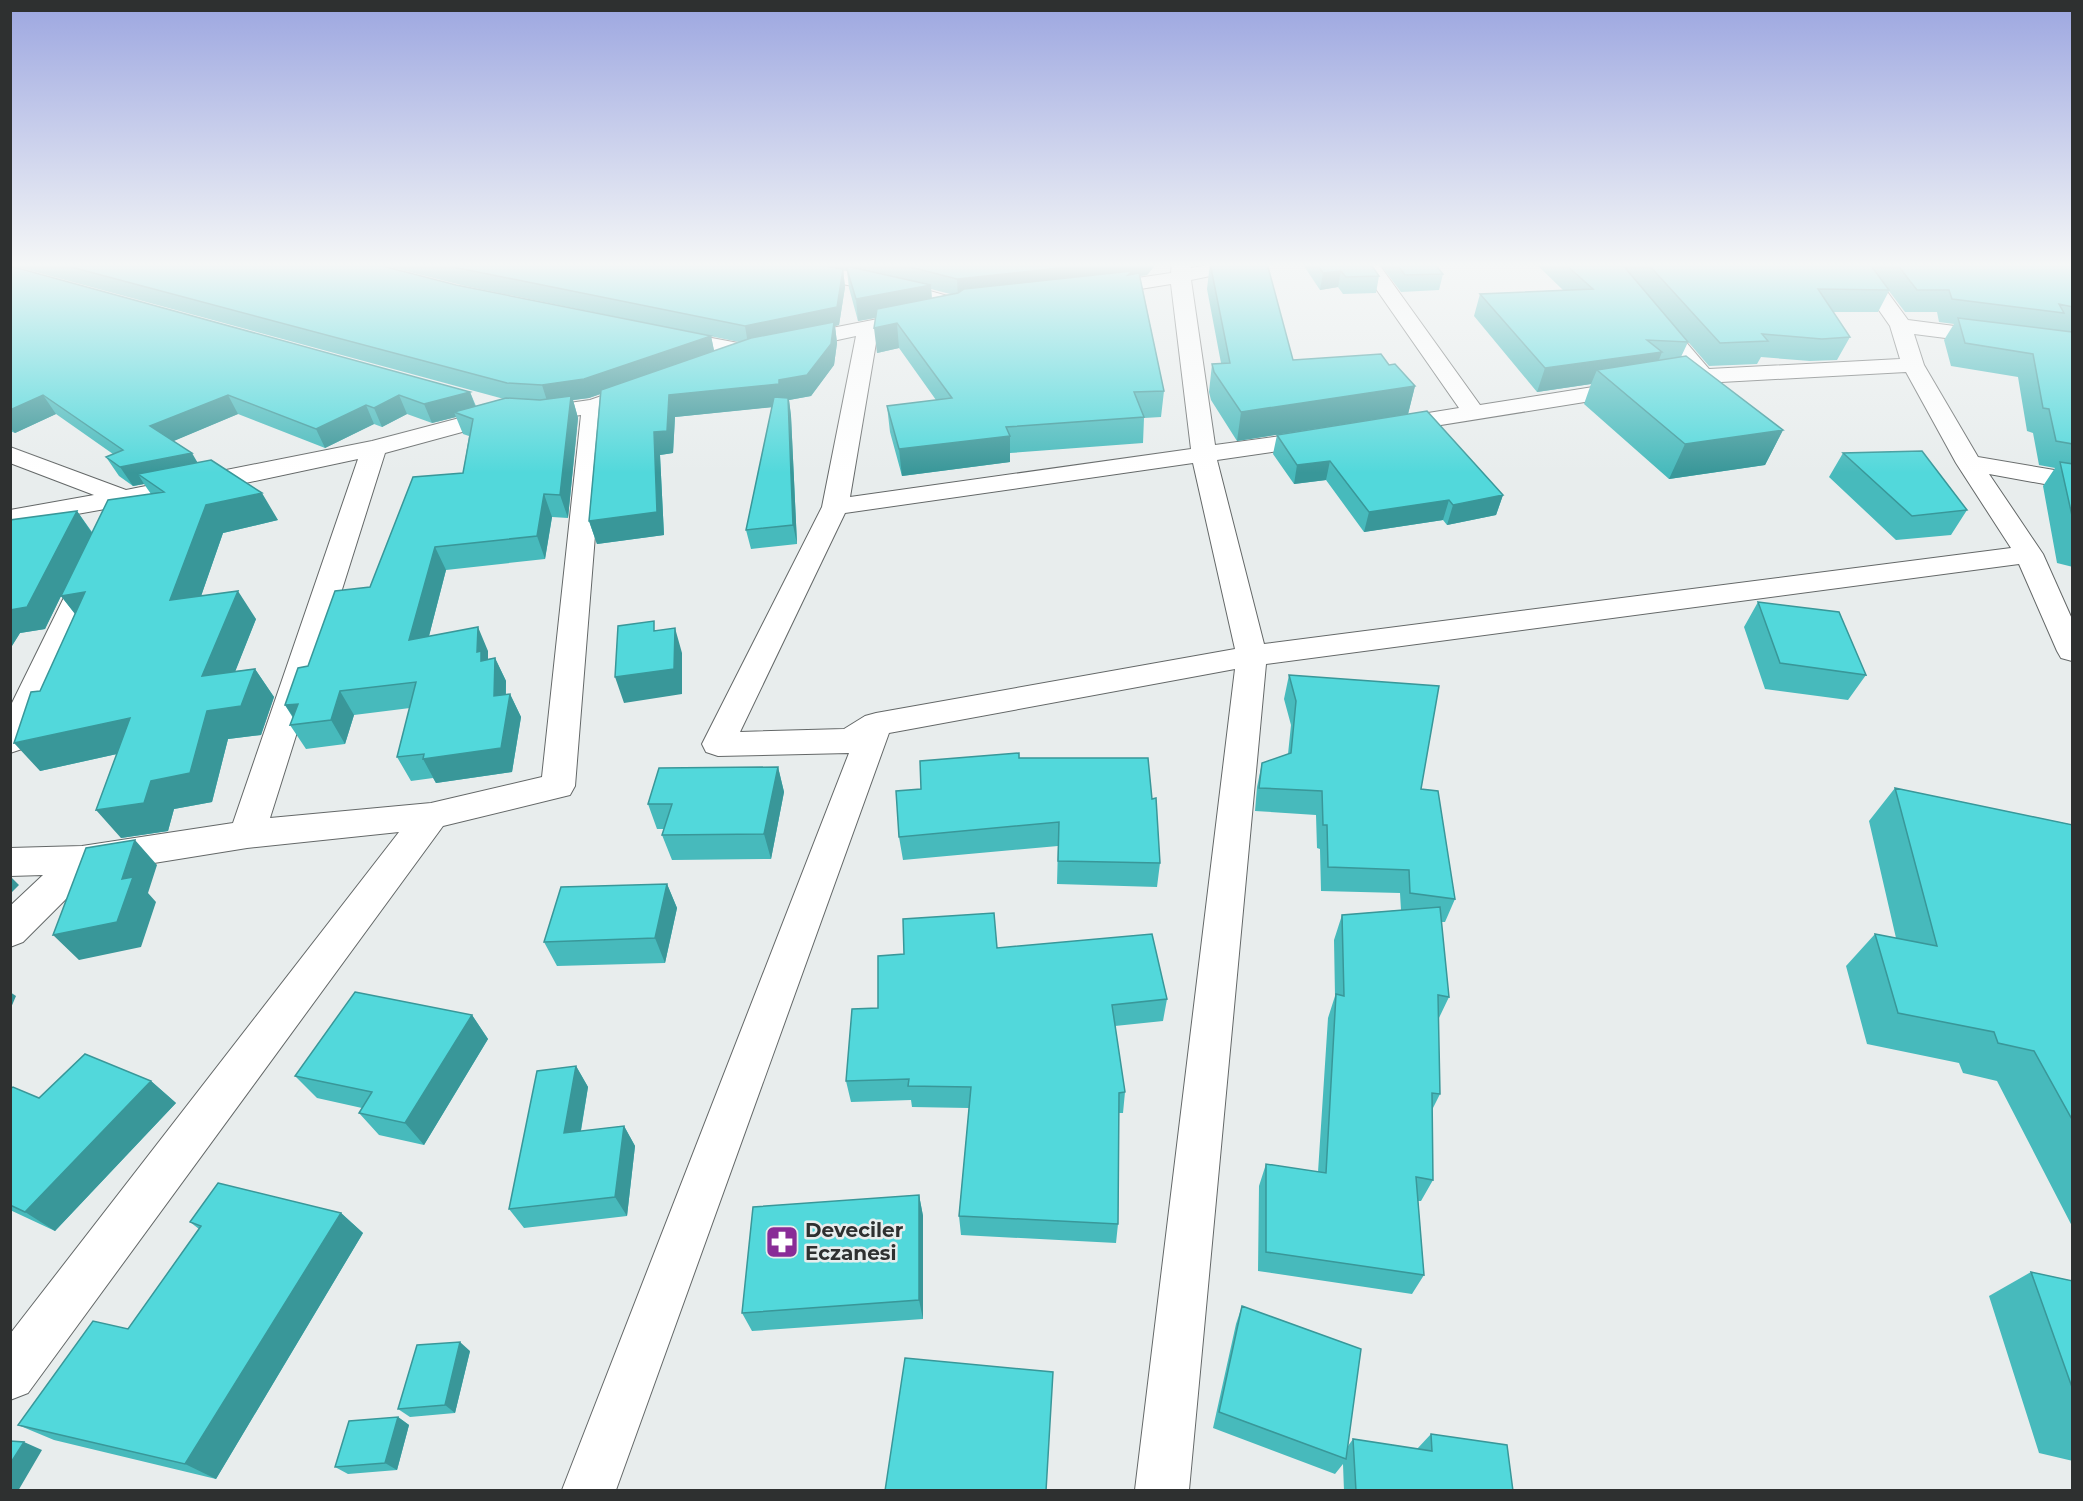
<svg xmlns="http://www.w3.org/2000/svg" width="2083" height="1501" font-family="Montserrat,sans-serif">
<style>
.lines{fill:none;stroke-linecap:round;stroke-linejoin:round}
.minor-casing{stroke:#646868;stroke-width:2}
.minor{fill:#fff;fill-rule:evenodd}
.wall{fill:#47babc;fill-rule:evenodd}
.shaded-wall{fill:#399799}
.building{fill:#52d8db;stroke:#399799;stroke-width:1.5}
.labels{text-anchor:middle;dominant-baseline:central;stroke-width:5;stroke-linejoin:round;paint-order:stroke}
.near-poi-label{font-size:20px;font-weight:bold;fill:#2e3030;stroke:#e8eded;text-anchor:start}
</style>
<rect width="100%" height="100%" fill="#e8eded"/>
<g class="lines">
<g class="minor-casing">
<path id="minor" d="M 752,263 C 817,258 902,283 965,301 L 968,305 L 965,309 L 958,311 L 890,293 L 762,269 L 755,267 Z
M 1172,263 L 1192,263 L 1191,268 L 1220,263 L 1257,263 L 1254,267 L 1191,280 L 1215,445 L 1319,431 L 1328,433 L 1331,438 L 1328,443 L 1319,445 L 1217,460 L 1264,644 L 2011,548 L 1956,463 L 1906,372 L 1703,383 L 1391,433 L 1383,431 L 1379,426 L 1383,421 L 1391,419 L 1459,408 L 1358,263 L 1378,263 L 1480,405 L 1687,372 L 1598,263 L 1618,263 L 1709,369 L 1900,359 L 1890,326 L 1846,263 L 1866,263 L 1908,320 L 2072,341 L 2072,354 L 1914,334 L 1924,365 L 1978,457 L 2072,473 L 2072,489 L 1989,474 L 2043,554 L 2072,619 L 2072,661 L 2061,658 L 2057,651 L 2019,564 L 1266,664 L 1189,1490 L 1135,1490 L 1235,669 L 889,733 L 616,1490 L 562,1490 L 849,753 L 718,756 L 706,752 L 702,744 L 822,507 L 856,336 L 791,350 L 783,348 L 780,343 L 783,338 L 791,336 L 888,317 L 895,319 L 899,323 L 895,327 L 878,331 L 850,497 L 1191,449 L 1171,284 L 1097,296 L 1090,294 L 1087,290 L 1090,286 L 1097,284 L 1171,273 ZM 1193,463 L 1235,649 L 876,713 L 865,716 L 844,729 L 740,732 L 845,513 Z
M 669,330 L 749,345 L 757,347 L 760,352 L 757,357 L 749,359 L 661,341 L 658,336 L 661,331 Z
M 642,382 L 650,384 L 653,389 L 650,394 L 605,410 L 575,786 L 570,795 L 443,826 L 28,1393 L 10,1400 L 10,1334 L 399,832 L 247,848 L 92,873 L 23,942 L 10,947 L 10,906 L 43,875 L 10,876 L 10,848 L 82,846 L 233,823 L 358,459 L 217,489 L 10,526 L 10,510 L 94,495 L 10,463 L 10,447 L 126,490 L 372,441 L 513,404 L 548,406 L 590,400 ZM 581,415 L 542,777 L 431,803 L 270,818 L 385,453 L 514,418 L 548,420 Z
M 92,560 L 102,563 L 106,569 L 26,741 L 22,749 L 10,753 L 10,707 L 78,569 L 82,563 Z"/>
</g>
<use href="#minor" class="minor"/>
</g>
<path class="wall" d="M 10,263 L 371,263 L 456,285 L 711,336 L 714,351 L 739,342 L 465,286 L 374,263 L 1157,263 L 1147,275 L 1140,276 L 1164,391 L 1161,417 L 1144,418 L 1143,443 L 1010,453 L 1010,462 L 902,476 L 890,432 L 887,406 L 936,400 L 899,348 L 877,353 L 876,318 L 858,321 L 849,288 L 847,271 L 843,270 L 845,287 L 839,325 L 835,326 L 837,343 L 834,365 L 811,396 L 789,400 L 791,416 L 797,544 L 751,549 L 746,530 L 772,407 L 675,417 L 673,453 L 660,455 L 664,535 L 597,544 L 589,521 L 600,394 L 589,398 L 573,400 L 578,418 L 568,518 L 552,517 L 545,559 L 446,570 L 429,636 L 488,651 L 488,659 L 495,658 L 506,681 L 506,695 L 510,694 L 521,717 L 512,772 L 436,783 L 433,778 L 411,781 L 397,757 L 410,708 L 354,715 L 345,744 L 306,749 L 290,725 L 293,718 L 285,705 L 308,666 L 370,587 L 463,473 L 469,436 L 463,434 L 456,417 L 432,423 L 407,414 L 382,427 L 374,424 L 325,448 L 238,414 L 173,441 L 198,463 L 278,520 L 223,533 L 201,596 L 256,619 L 235,671 L 255,669 L 274,697 L 261,735 L 228,739 L 212,802 L 174,809 L 168,831 L 121,838 L 117,754 L 40,771 L 40,691 L 75,614 L 61,596 L 45,629 L 20,633 L 10,649 L 10,520 L 77,511 L 92,532 L 151,494 L 144,484 L 133,486 L 119,476 L 106,457 L 113,454 L 56,414 L 15,433 L 10,431 L 10,266 L 470,392 L 476,406 L 504,399 L 10,265 ZM 931,289 L 950,294 L 932,298 Z
M 1210,263 L 1293,360 L 1389,365 L 1415,386 L 1408,414 L 1237,441 L 1211,400 L 1209,392 L 1212,364 L 1221,363 L 1207,289 Z
M 1302,263 L 1370,263 L 1379,276 L 1376,293 L 1343,294 L 1338,287 L 1320,290 Z
M 1379,263 L 1434,263 L 1443,274 L 1439,290 L 1401,292 Z
M 1535,263 L 2073,263 L 2073,567 L 2057,563 L 2043,486 L 2055,468 L 2039,465 L 2033,433 L 2027,431 L 2018,377 L 1951,366 L 1944,340 L 1954,324 L 1939,322 L 1937,312 L 1905,312 L 1889,291 L 1878,312 L 1833,312 L 1850,337 L 1837,360 L 1810,361 L 1761,357 L 1757,364 L 1709,366 L 1670,321 L 1688,342 L 1681,357 L 1783,430 L 1765,465 L 1669,479 L 1584,404 L 1591,384 L 1537,392 L 1474,316 L 1480,294 L 1563,290 Z
M 1277,435 L 1503,495 L 1496,515 L 1447,525 L 1443,520 L 1364,532 L 1326,480 L 1294,484 L 1273,454 Z
M 1843,453 L 1967,510 L 1951,535 L 1896,540 L 1829,477 Z
M 1758,602 L 1866,675 L 1848,700 L 1765,689 L 1744,627 Z
M 1289,675 L 1421,789 L 1455,899 L 1445,922 L 1441,922 L 1449,997 L 1438,1020 L 1440,1094 L 1432,1110 L 1433,1180 L 1421,1201 L 1418,1201 L 1424,1275 L 1412,1294 L 1258,1271 L 1259,1186 L 1266,1164 L 1318,1172 L 1328,1018 L 1335,996 L 1334,940 L 1342,915 L 1401,910 L 1400,893 L 1321,891 L 1320,849 L 1317,848 L 1316,815 L 1255,811 L 1257,787 L 1262,763 L 1288,754 L 1291,725 L 1284,699 Z
M 778,767 L 784,792 L 771,859 L 672,860 L 662,835 L 664,829 L 657,829 L 648,804 Z
M 1895,788 L 2073,825 L 2073,1228 L 1997,1081 L 1963,1073 L 1959,1063 L 1867,1044 L 1846,966 L 1875,934 L 1896,938 L 1869,821 Z
M 921,789 L 1152,799 L 1160,863 L 1157,887 L 1057,884 L 1058,846 L 903,860 L 899,837 Z
M 667,884 L 677,908 L 665,963 L 557,966 L 544,942 Z
M 997,948 L 1167,999 L 1163,1021 L 1115,1026 L 1125,1092 L 1123,1113 L 1119,1113 L 1118,1224 L 1116,1243 L 961,1235 L 959,1216 L 969,1108 L 912,1107 L 911,1100 L 851,1102 L 846,1081 Z
M 472,1015 L 488,1039 L 424,1145 L 379,1135 L 359,1113 L 362,1108 L 317,1098 L 295,1076 Z
M 576,1066 L 588,1087 L 581,1131 L 624,1126 L 635,1146 L 627,1216 L 524,1228 L 509,1209 Z
M 151,1081 L 176,1103 L 55,1231 L 10,1210 L 10,1089 L 39,1098 Z
M 919,1195 L 923,1216 L 923,1319 L 752,1331 L 742,1313 Z
M 341,1213 L 363,1233 L 216,1479 L 54,1440 L 18,1425 L 128,1329 L 199,1229 L 190,1222 Z
M 2031,1272 L 2073,1281 L 2073,1461 L 2039,1453 L 1989,1296 Z
M 1242,1306 L 1348,1446 L 1353,1439 L 1417,1449 L 1431,1434 L 1513,1491 L 1344,1491 L 1343,1464 L 1335,1474 L 1213,1428 L 1236,1324 Z
M 470,1351 L 455,1413 L 410,1417 L 398,1409 Z
M 398,1417 L 409,1425 L 397,1470 L 348,1474 L 335,1467 Z"/>
<path class="shaded-wall" d="M 1107,263 L 1157,263 L 1147,275 L 958,297 L 957,279 Z
M 843,269 L 845,287 L 839,325 L 835,326 L 837,343 L 834,365 L 811,396 L 789,400 L 791,416 L 797,544 L 793,525 L 783,406 L 675,417 L 673,453 L 660,455 L 664,535 L 597,544 L 589,521 L 654,432 L 669,395 L 748,344 L 745,326 Z
M 1341,271 L 1338,287 L 1320,290 L 1323,273 Z
M 931,285 L 932,307 L 858,321 L 856,299 Z
M 897,323 L 899,348 L 877,353 L 874,328 Z
M 711,336 L 715,355 L 589,398 L 573,400 L 578,418 L 568,518 L 560,495 L 548,404 L 542,385 Z
M 1662,352 L 1653,375 L 1597,370 L 1591,384 L 1537,392 L 1545,368 Z
M 1415,386 L 1408,414 L 1237,441 L 1241,412 Z
M 470,392 L 477,411 L 454,412 L 456,417 L 432,423 L 424,404 Z
M 43,395 L 56,414 L 15,433 L 10,427 L 10,410 Z
M 228,395 L 238,414 L 162,446 L 150,426 Z
M 399,395 L 407,414 L 382,427 L 374,408 Z
M 366,405 L 374,424 L 325,448 L 316,429 Z
M 1783,430 L 1765,465 L 1669,479 L 1685,444 Z
M 1010,436 L 1010,462 L 902,476 L 899,449 Z
M 192,453 L 203,472 L 138,474 L 144,484 L 133,486 L 120,467 Z
M 1330,461 L 1326,480 L 1294,484 L 1297,465 Z
M 262,493 L 278,520 L 223,533 L 190,628 L 170,600 L 206,505 Z
M 544,494 L 552,517 L 545,559 L 537,536 Z
M 1503,495 L 1496,515 L 1447,525 L 1453,505 Z
M 1449,500 L 1443,520 L 1364,532 L 1369,512 Z
M 77,511 L 92,533 L 83,624 L 61,596 L 45,629 L 20,633 L 10,649 L 10,610 Z
M 435,547 L 446,570 L 422,663 L 409,640 Z
M 238,591 L 256,619 L 222,705 L 202,676 Z
M 478,627 L 488,651 L 488,668 L 492,684 L 477,652 Z
M 675,628 L 682,653 L 682,694 L 624,703 L 615,677 Z
M 495,658 L 506,681 L 505,720 L 494,696 Z
M 255,669 L 274,697 L 261,735 L 228,739 L 212,802 L 174,809 L 168,831 L 121,838 L 96,810 L 151,781 L 207,711 Z
M 340,691 L 354,715 L 345,744 L 331,720 Z
M 510,694 L 521,717 L 512,772 L 436,783 L 423,759 Z
M 298,704 L 298,724 L 285,705 Z
M 130,718 L 153,746 L 40,771 L 14,743 Z
M 778,767 L 784,792 L 771,859 L 764,834 Z
M 135,840 L 157,865 L 148,893 L 156,902 L 141,947 L 79,960 L 53,935 L 122,879 Z
M 10,876 L 19,885 L 10,894 Z
M 667,884 L 677,908 L 665,963 L 655,938 Z
M 10,992 L 16,996 L 10,1010 Z
M 472,1015 L 488,1039 L 424,1145 L 405,1123 Z
M 576,1066 L 588,1087 L 577,1153 L 564,1133 Z
M 151,1081 L 176,1103 L 55,1231 L 25,1212 Z
M 624,1126 L 635,1146 L 627,1216 L 615,1197 Z
M 919,1195 L 923,1216 L 923,1319 L 919,1300 Z
M 341,1213 L 363,1233 L 216,1479 L 185,1464 Z
M 460,1342 L 470,1351 L 455,1413 L 445,1405 Z
M 398,1417 L 409,1425 L 397,1470 L 385,1463 Z
M 24,1442 L 42,1450 L 18,1491 L 10,1491 L 10,1464 Z"/>
<path class="building" d="M 56,263 L 371,263 L 456,285 L 711,336 L 584,379 L 542,385 L 507,383 Z
M 435,263 L 806,263 L 843,269 L 837,307 L 745,326 L 458,268 Z
M 895,263 L 1107,263 L 957,279 Z
M 1210,263 L 1267,263 L 1293,360 L 1381,354 L 1389,365 L 1395,364 L 1415,386 L 1241,412 L 1214,372 L 1212,364 L 1230,363 Z
M 1316,263 L 1370,263 L 1379,276 L 1346,277 L 1341,271 L 1323,273 Z
M 1396,263 L 1434,263 L 1443,274 L 1405,275 Z
M 1564,263 L 1621,263 L 1688,342 L 1647,340 L 1662,352 L 1545,368 L 1480,294 L 1593,289 Z
M 1647,263 L 1869,263 L 1889,290 L 1818,289 L 1850,337 L 1822,339 L 1762,334 L 1768,341 L 1720,343 Z
M 1896,263 L 2073,263 L 2073,307 L 2059,304 L 2064,313 L 1952,299 L 1949,290 L 1917,290 Z
M 10,266 L 470,392 L 424,404 L 399,395 L 374,408 L 366,405 L 316,429 L 228,395 L 150,426 L 192,453 L 120,467 L 106,457 L 123,450 L 43,395 L 10,410 Z
M 846,266 L 931,285 L 856,299 Z
M 1132,271 L 1128,275 L 1139,273 L 1164,391 L 1134,392 L 1144,417 L 1006,427 L 1010,436 L 899,449 L 887,406 L 952,398 L 897,323 L 874,328 L 877,309 L 958,293 L 964,289 Z
M 1958,318 L 2072,332 L 2073,444 L 2056,441 L 2049,409 L 2043,408 L 2033,354 L 1965,343 Z
M 834,322 L 831,344 L 807,375 L 779,380 L 779,384 L 669,395 L 667,431 L 654,432 L 657,512 L 589,521 L 601,390 L 751,338 Z
M 1686,356 L 1783,430 L 1685,444 L 1597,370 Z
M 571,396 L 560,495 L 544,494 L 537,536 L 435,547 L 409,640 L 478,627 L 477,652 L 481,651 L 481,661 L 495,658 L 494,696 L 510,694 L 501,748 L 423,759 L 424,754 L 397,757 L 416,682 L 340,691 L 331,720 L 290,725 L 298,704 L 285,705 L 298,668 L 308,666 L 335,591 L 370,587 L 413,477 L 463,473 L 473,419 L 454,412 L 506,398 L 540,400 Z
M 774,397 L 788,398 L 793,525 L 746,530 Z
M 1427,411 L 1503,495 L 1453,505 L 1449,500 L 1369,512 L 1330,461 L 1297,465 L 1277,435 Z
M 1922,451 L 1967,510 L 1912,516 L 1843,453 Z
M 211,460 L 262,493 L 206,505 L 170,600 L 238,591 L 202,676 L 255,669 L 241,706 L 207,711 L 190,773 L 151,781 L 144,803 L 96,810 L 130,718 L 14,743 L 31,692 L 40,691 L 85,592 L 61,596 L 108,500 L 164,492 L 138,474 Z
M 2060,462 L 2073,464 L 2073,520 Z
M 77,511 L 27,607 L 10,610 L 10,520 Z
M 1758,602 L 1839,612 L 1866,675 L 1780,663 Z
M 654,621 L 654,631 L 675,628 L 674,669 L 615,677 L 618,626 Z
M 1289,675 L 1439,686 L 1421,789 L 1438,791 L 1455,899 L 1410,893 L 1409,870 L 1328,867 L 1327,825 L 1323,825 L 1322,791 L 1259,788 L 1262,763 L 1291,753 L 1296,701 Z
M 1019,753 L 1019,758 L 1148,758 L 1152,799 L 1156,798 L 1160,863 L 1058,861 L 1059,822 L 899,837 L 896,791 L 921,789 L 920,761 Z
M 778,767 L 764,834 L 662,835 L 672,804 L 648,804 L 659,768 Z
M 1895,788 L 2073,825 L 2073,1121 L 2034,1051 L 1998,1043 L 1994,1032 L 1898,1013 L 1875,934 L 1937,946 Z
M 135,840 L 122,879 L 133,877 L 117,922 L 53,935 L 86,848 Z
M 667,884 L 655,938 L 544,942 L 561,887 Z
M 1440,907 L 1449,997 L 1438,995 L 1440,1094 L 1432,1093 L 1433,1180 L 1416,1177 L 1424,1275 L 1266,1252 L 1266,1164 L 1326,1173 L 1336,994 L 1344,996 L 1342,915 Z
M 994,913 L 997,948 L 1152,934 L 1167,999 L 1112,1005 L 1125,1092 L 1119,1093 L 1118,1224 L 959,1216 L 971,1087 L 908,1086 L 909,1079 L 846,1081 L 852,1009 L 878,1008 L 878,956 L 904,954 L 903,919 Z
M 355,992 L 472,1015 L 405,1123 L 359,1113 L 372,1092 L 295,1076 Z
M 85,1054 L 151,1081 L 25,1212 L 10,1205 L 10,1089 L 13,1087 L 39,1098 Z
M 576,1066 L 564,1133 L 624,1126 L 615,1197 L 509,1209 L 537,1071 Z
M 218,1183 L 341,1213 L 185,1464 L 18,1425 L 93,1321 L 128,1329 L 201,1226 L 190,1222 Z
M 919,1195 L 919,1300 L 742,1313 L 753,1207 Z
M 2031,1272 L 2073,1281 L 2073,1390 Z
M 1242,1306 L 1361,1349 L 1346,1459 L 1219,1412 Z
M 460,1342 L 445,1405 L 398,1409 L 417,1345 Z
M 905,1358 L 1053,1372 L 1046,1491 L 885,1491 Z
M 398,1417 L 385,1463 L 335,1467 L 349,1421 Z
M 1431,1434 L 1507,1445 L 1513,1491 L 1356,1491 L 1353,1439 L 1432,1451 Z
M 10,1441 L 24,1442 L 10,1464 Z"/>
<linearGradient id="sky" x2="0" y2="1"><stop stop-color="#9ca6e0"/><stop offset="0.56" stop-color="#f5f7f7"/><stop offset="1" stop-color="#f5f7f7" stop-opacity="0"/></linearGradient>
<rect width="2083" height="473" fill="url(#sky)"/>
<defs>
<g id="pharmacy-square" transform="scale(1.725)"><rect x="-9" y="-9" width="18" height="18" rx="4" fill="#892c97" stroke="#e8eded"/><path d="M-2-6h4v4h4v4h-4v4h-4v-4h-4v-4h4Z" fill="#fff"/></g>
</defs>
<g fill-rule="evenodd">
<use href="#pharmacy-square" x="782" y="1242"/>
</g>
<g class="labels">
<g class="near-poi-label">
<text x="805" y="1230">Deveciler<tspan x="805" dy="23">Eczanesi</tspan></text>
</g>
</g>
<rect width="2083" height="1501" fill="none" stroke="#2e3030" stroke-width="24"/>
</svg>
